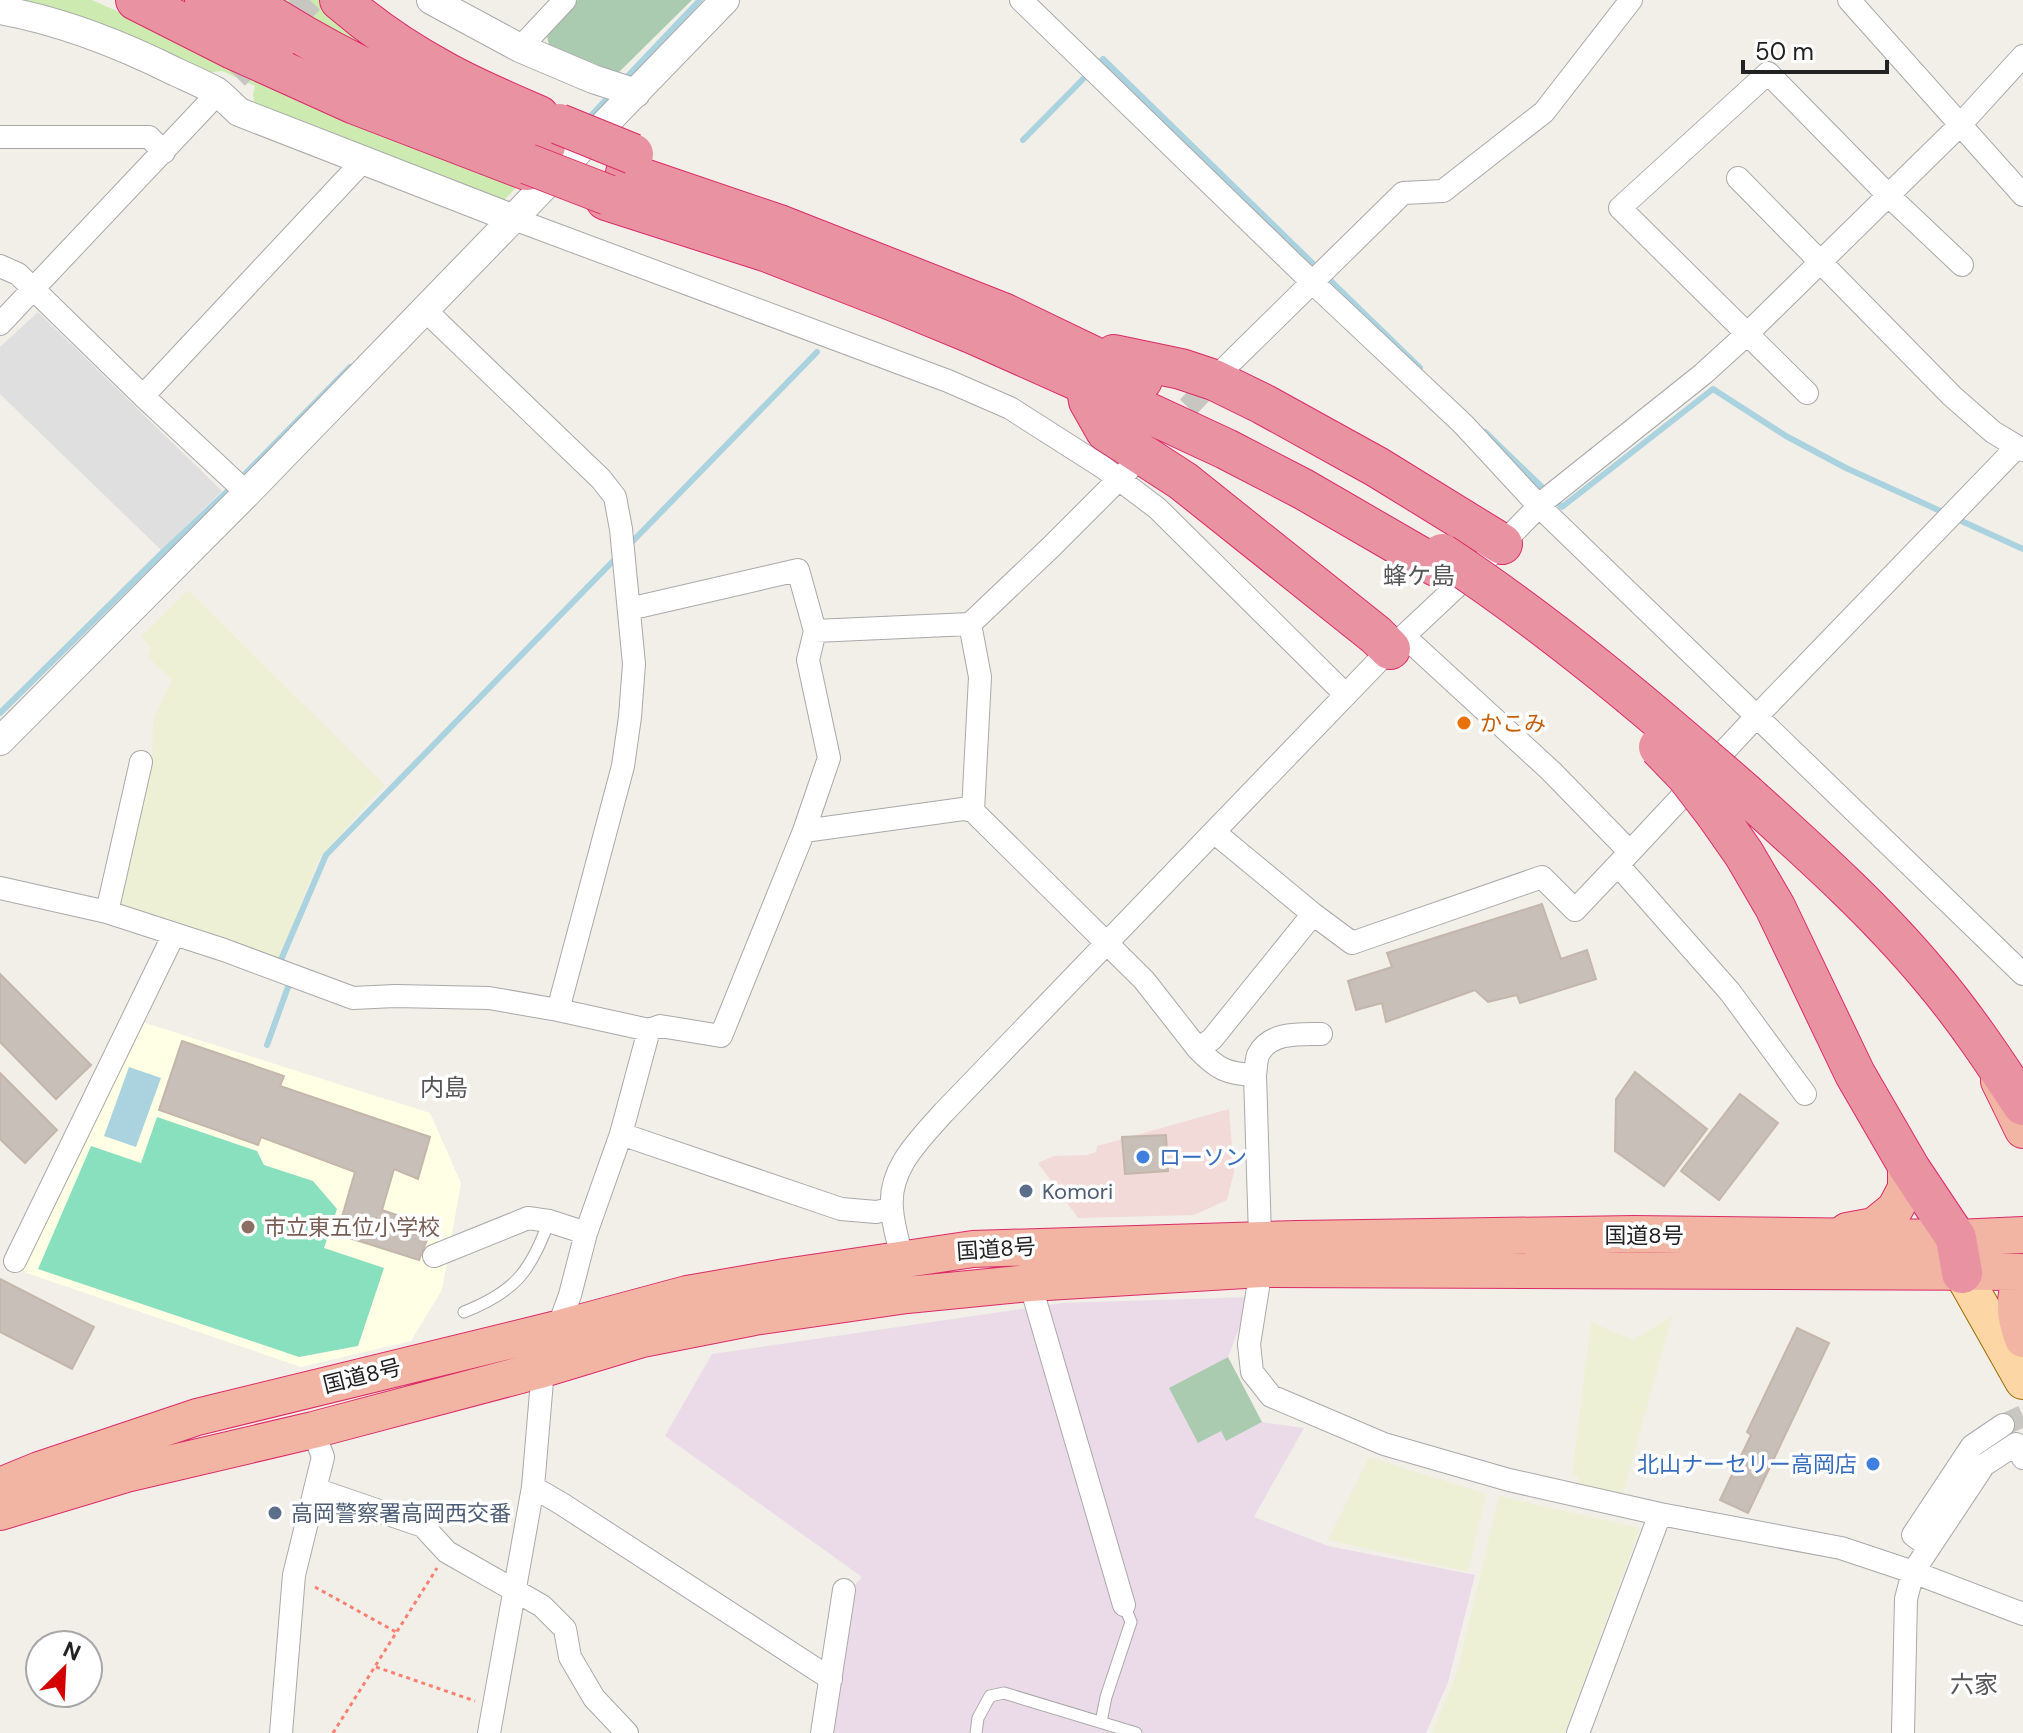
<svg xmlns="http://www.w3.org/2000/svg" width="2023" height="1733" font-family="'DM Sans','Noto Sans JP',sans-serif">
<style>
.residential{fill:#e0dfdf}
.commercial{fill:#f2dad9}
.industrial{fill:#ebdbe8}
.education{fill:#ffffe5}
.farmland{fill:#eef0d5}
.grass{fill:#cdebb0}
.cemetery{fill:#aacbaf}
.pitch{fill:#88e0be}
.water{fill:#aad3df}
.lines{fill:none;stroke-linecap:round;stroke-linejoin:round}
.stream{stroke:#aad3df;stroke-width:6}
.building{fill:#c7bfb8;stroke:#c4b6ab;stroke-width:2}
.minor-tunnel{stroke:#c8c6c1;stroke-width:22;stroke-dasharray:22 11;stroke-linecap:butt}
.tertiary-tunnel{stroke:#c8c6c1;stroke-width:28;stroke-dasharray:28 14;stroke-linecap:butt}
.service-casing{stroke:#a9a9a9;stroke-width:13}
.minor-casing{stroke:#a9a9a9;stroke-width:24}
.tertiary-casing{stroke:#a9a9a9;stroke-width:30}
.primary-casing{stroke:#a06b00;stroke-width:38}
.trunk-casing{stroke:#dc2a67;stroke-width:38}
.motorway-casing{stroke:#dc2a67;stroke-width:42}
.path{stroke:#fa8072;stroke-width:3;stroke-dasharray:4 4;stroke-linecap:butt}
.service{stroke:#fff;stroke-width:11}
.minor{stroke:#fff;stroke-width:22}
.tertiary{stroke:#fff;stroke-width:28}
.primary{stroke:#fcd6a4;stroke-width:36}
.trunk{stroke:#f2b4a3;stroke-width:36}
.motorway{stroke:#e892a2;stroke-width:40}
.motorway-bridge-casing{stroke:#dc2a67;stroke-width:42;stroke-linecap:butt}
.motorway-bridge{stroke:#e892a2;stroke-width:40}
.food-dot{fill:#e8710a;stroke:#fff;stroke-width:3}
.shop-dot{fill:#3f7fe0;stroke:#fff;stroke-width:3}
.service-dot{fill:#5c6f8a;stroke:#fff;stroke-width:3}
.education-dot{fill:#8d6e63;stroke:#fff;stroke-width:3}
.labels{text-anchor:middle;dominant-baseline:central;stroke-width:7;stroke-linejoin:round;paint-order:stroke}
.food-label{font-size:22px;fill:#c56008;stroke:#fff;text-anchor:start}
.shop-label{font-size:22px;fill:#366cbe;stroke:#fff;text-anchor:start}
.service-label{font-size:22px;fill:#4e5e75;stroke:#fff;text-anchor:start}
.education-label{font-size:22px;fill:#785e54;stroke:#fff;text-anchor:start}
.street-label{font-size:22px;fill:#222;stroke:#fff}
.neighbourhood-label{font-size:24px;fill:#555;stroke:#fff}
</style>
<rect width="100%" height="100%" fill="#f2efe9"/>
<path class="residential" d="M 38,312 L 222,491 L 161,550 L 0,394 L 0,347 Z"/>
<path class="commercial" d="M 1229,1109 L 1234,1172 L 1227,1200 L 1194,1215 L 1078,1218 L 1038,1163 L 1054,1156 L 1087,1155 L 1096,1152 L 1097,1146 Z"/>
<path class="industrial" d="M 1251,1297 L 1228,1357 L 1170,1388 L 1221,1431 L 1227,1440 L 1262,1422 L 1304,1428 L 1254,1517 L 1328,1546 L 1475,1575 L 1448,1682 L 1426,1733 L 831,1733 L 854,1586 L 862,1577 L 665,1436 L 712,1354 L 1062,1303 Z"/>
<path class="education" d="M 142,1022 L 430,1113 L 461,1183 L 442,1290 L 411,1341 L 301,1367 L 21,1271 Z"/>
<path class="farmland" d="M 188,590 L 385,785 L 320,857 L 277,963 L 119,903 L 152,762 L 153,720 L 172,680 L 147,656 L 151,648 L 141,637 Z
M 1672,1316 L 1623,1494 L 1576,1486 L 1579,1476 L 1572,1475 L 1591,1322 L 1633,1340 Z
M 1369,1457 L 1486,1494 L 1468,1572 L 1328,1540 Z
M 1499,1496 L 1640,1528 L 1565,1733 L 1432,1733 L 1457,1673 Z"/>
<path class="grass" d="M 3,0 L 92,0 L 194,45 L 521,183 L 497,207 L 255,105 L 253,95 L 255,86 L 222,71 L 200,74 Z
M 274,0 L 321,0 L 399,59 L 359,46 Z"/>
<path class="cemetery" d="M 578,0 L 692,0 L 618,73 L 549,45 L 546,32 Z
M 1228,1357 L 1262,1422 L 1226,1441 L 1221,1431 L 1198,1443 L 1169,1388 Z"/>
<path class="pitch" d="M 157,1117 L 257,1151 L 264,1165 L 313,1181 L 337,1209 L 324,1248 L 384,1268 L 358,1346 L 299,1357 L 38,1269 L 91,1146 L 141,1163 Z"/>
<path class="water" d="M 129,1067 L 161,1078 L 136,1147 L 104,1136 Z"/>
<g class="lines">
<path class="stream" d="M 1096,66 L 1103,59 L 1420,368
M 623,81 L 700,0
M 588,119 L 613,92
M 1023,140 L 1088,74
M 1485,432 L 1546,491
M 240,479 L 350,367
M 1554,499 L 1562,507 L 1713,389 L 1786,436 L 1846,468 L 1947,514
M 1957,519 L 2023,549
M 630,544 L 817,352
M 0,713 L 161,554 L 232,487
M 280,962 L 326,855 L 617,557
M 267,1045 L 288,987"/>
</g>
<path class="building" d="M 1542,904 L 1561,959 L 1587,950 L 1596,979 L 1520,1003 L 1517,995 L 1488,1002 L 1475,990 L 1386,1022 L 1382,1003 L 1356,1010 L 1348,981 L 1392,967 L 1387,953 Z
M 0,974 L 91,1065 L 56,1099 L 0,1042 Z
M 182,1041 L 284,1076 L 280,1086 L 430,1137 L 418,1179 L 394,1169 L 382,1210 L 432,1227 L 419,1260 L 337,1234 L 355,1172 L 261,1137 L 258,1145 L 159,1110 Z
M 1635,1072 L 1707,1129 L 1664,1186 L 1615,1151 L 1616,1099 Z
M 0,1073 L 57,1130 L 25,1163 L 0,1139 Z
M 1740,1094 L 1778,1123 L 1719,1200 L 1681,1171 Z
M 1166,1135 L 1168,1171 L 1125,1174 L 1122,1137 Z
M 0,1279 L 94,1327 L 72,1369 L 0,1332 Z
M 1797,1328 L 1829,1343 L 1748,1513 L 1720,1500 L 1751,1435 L 1747,1432 Z"/>
<g class="lines">
<path class="minor-tunnel" d="M 1165,431 L 1219,375
M 2003,1425 L 2023,1416"/>
<path class="tertiary-tunnel" d="M 235,76 L 310,0"/>
<g class="service-casing">
<path id="service" d="M 464,1312 C 515,1292 531,1271 549,1221
M 1101,1722 L 1106,1697 L 1131,1622 L 1124,1605
M 976,1733 L 978,1718 L 990,1696 L 1004,1693 L 1136,1733"/>
</g>
<g class="minor-casing">
<path id="minor" d="M 1021,0 L 1312,282 L 1463,424 L 1539,506 L 2023,974
M 1849,0 L 2023,195
M 520,48 L 565,0
M 0,137 L 149,137 L 164,152
M 1738,178 L 1952,396 L 1993,432 L 2023,450
M 514,219 L 948,381 L 1010,408 L 1104,468 L 1157,508 L 1346,695
M 0,266 L 18,274 L 143,396 L 247,493
M 426,311 L 601,479 L 615,497 L 621,529 L 634,664 L 630,717 L 623,766 L 558,1010
M 0,324 L 218,93
M 1225,368 L 1403,193 L 1443,191 L 1544,112 L 1631,0
M 1807,393 L 1620,208 L 1768,73 L 1889,196 L 1962,265
M 143,396 L 364,160
M 629,609 L 798,570 L 815,631 L 808,660 L 829,758 L 804,831
M 815,631 L 970,624
M 973,811 L 980,677 L 970,624 L 1051,547 L 1128,470
M 1214,832 L 1313,914
M 1630,852 L 1756,717 L 2017,447
M 1618,865 L 1730,992 L 1805,1094
M 0,888 L 107,912 L 224,950 L 353,998 L 395,996 L 489,998 L 558,1010 L 649,1030 L 660,1026 L 721,1036 L 804,831 L 963,809 L 973,811 L 1144,980 L 1198,1049 L 1212,1039 L 1313,914 L 1352,943 L 1542,877 L 1575,910 L 1630,852 L 1551,771 L 1404,636
M 107,912 L 141,762
M 1321,1034 C 1299,1034 1269,1032 1258,1055 C 1256,1061 1256,1069 1255,1075 L 1261,1269 L 1249,1344 L 1252,1372 L 1271,1396 L 1384,1444 L 1509,1480 L 1660,1514 L 1841,1548 L 1913,1572 L 2023,1614
M 1198,1049 C 1217,1069 1227,1074 1255,1075
M 621,1134 L 841,1209 L 876,1212 L 891,1209
M 434,1256 L 528,1218 L 549,1221 L 586,1233
M 902,1259 C 899,1243 893,1226 892,1209 C 888,1169 919,1140 944,1112 L 1390,649 L 1502,544 L 1545,500 L 1703,374 L 1747,334 L 1960,125 L 2023,56
M 15,1261 L 174,934
M 1030,1283 L 1124,1605
M 533,1487 L 562,1504 L 831,1679
M 315,1489 L 423,1526 L 447,1552 L 542,1606 L 565,1629 L 570,1657 L 594,1698 L 627,1733
M 1929,1547 L 1913,1535 L 1972,1446 L 2003,1425
M 281,1733 L 294,1575 L 323,1457 L 313,1430
M 489,1733 L 533,1487 L 543,1369 L 570,1295 L 586,1233 L 621,1134 L 649,1030
M 822,1733 L 844,1590
M 1578,1733 L 1660,1514
M 1903,1733 L 1906,1599 L 1913,1572 L 1984,1465 L 2016,1444 L 2023,1458"/>
</g>
<g class="tertiary-casing">
<path id="tertiary" d="M 431,0 L 520,48 L 593,79 L 636,93
M 0,10 C 62,21 120,44 176,72 C 189,78 203,84 216,91 C 224,97 231,105 239,112 L 514,219
M 0,741 L 247,493 L 725,0"/>
</g>
<g class="primary-casing">
<path id="primary" d="M 1962,1273 L 2023,1381"/>
</g>
<g class="trunk-casing">
<path id="trunk" d="M 1999,1081 L 2023,1130
M 1847,1231 L 1874,1226 L 1895,1209 L 1906,1188 L 1906,1161
M 2023,1274 C 2013,1297 2014,1316 2023,1339
M 0,1486 L 39,1470 L 197,1417 L 557,1329 L 687,1294 L 785,1277 L 973,1249 L 1298,1239 L 1634,1234 L 1956,1238 L 2023,1235
M 0,1512 L 126,1474 L 313,1430 L 543,1369 L 642,1339 L 754,1317 L 907,1295 L 1030,1283 L 1261,1269 L 2023,1272"/>
</g>
<g class="motorway-casing">
<path id="motorway" d="M 136,0 L 231,48 L 355,104 L 527,170
M 205,0 L 276,43
M 340,0 C 371,27 406,51 443,71 C 473,88 507,102 539,116
M 257,7 C 345,65 446,108 545,146
M 626,173 L 782,226 L 1003,313 L 1142,380
M 606,200 L 768,252 L 894,301 L 974,334 L 1086,384 L 1226,449 L 1303,489 L 1436,566
M 1114,355 L 1181,369 L 1214,380 L 1263,404 L 1377,467 L 1502,544
M 1086,384 L 1089,401 L 1106,431 L 1183,481 L 1376,635 L 1390,649
M 1747,795 C 1811,853 1875,910 1930,976 C 1965,1017 1994,1061 2023,1105
M 1716,814 L 1744,854 L 1775,907 L 1855,1074 L 1910,1169 L 1956,1238 L 1962,1273"/>
</g>
<path class="path" d="M 315,1587 L 396,1632
M 376,1667 L 475,1701
M 333,1733 L 437,1568"/>
<use href="#service" class="service"/>
<use href="#minor" class="minor"/>
<use href="#tertiary" class="tertiary"/>
<use href="#primary" class="primary"/>
<use href="#trunk" class="trunk"/>
<use href="#motorway" class="motorway"/>
<g class="motorway-bridge-casing">
<path id="motorway-bridge" d="M 559,124 L 633,154
M 528,164 L 608,195
M 1442,554 C 1551,626 1649,709 1747,795
M 1659,747 L 1687,776 L 1716,814"/>
</g>
<use href="#motorway-bridge" class="motorway-bridge"/>
</g>
<circle class="food-dot" cx="1464" cy="723" r="8"/>
<g class="shop-dot">
<circle cx="1143" cy="1157" r="8"/>
<circle cx="1873" cy="1464" r="8"/>
</g>
<g class="service-dot">
<circle cx="1026" cy="1191" r="8"/>
<circle cx="275" cy="1513" r="8"/>
</g>
<circle class="education-dot" cx="248" cy="1227" r="8"/>
<g class="labels">
<g class="food-label">
<text x="1480" y="723">かこみ</text>
</g>
<g class="shop-label">
<text x="1159" y="1157">ローソン</text>
<text x="1857" y="1464" text-anchor="end">北山ナーセリー高岡店</text>
</g>
<g class="service-label">
<text x="1042" y="1191">Komori</text>
<text x="291" y="1513">高岡警察署高岡西交番</text>
</g>
<g class="education-label">
<text x="264" y="1227">市立東五位小学校</text>
</g>
<g class="street-label">
<text x="1644" y="1235">国道8号</text>
<text transform="translate(996 1249) rotate(-4)">国道8号</text>
<text transform="translate(362 1376) rotate(-14)">国道8号</text>
</g>
<g class="neighbourhood-label">
<text x="1419" y="575">蜂ケ島</text>
<text x="444" y="1087">内島</text>
<text x="1974" y="1684">六家</text>
</g>
</g>
<g transform="translate(64 1669) rotate(24)"><circle r="38" fill="#ffffff" stroke="#a7a7a7" stroke-width="2"/>
<path d="M0-6L14 30L0 20L-14 30Z" fill="#d40000"/>
<text y="-12" font-size="22" font-weight="bold" text-anchor="middle" fill="#222222">N</text>
</g>
<path d="M1743 60v12h144v-12" fill="none" stroke="#222222" stroke-width="4"/>
<text x="1755" y="60" font-size="24" fill="#222222" stroke="#ffffff" stroke-width="6" paint-order="stroke">50 m</text>
</svg>
